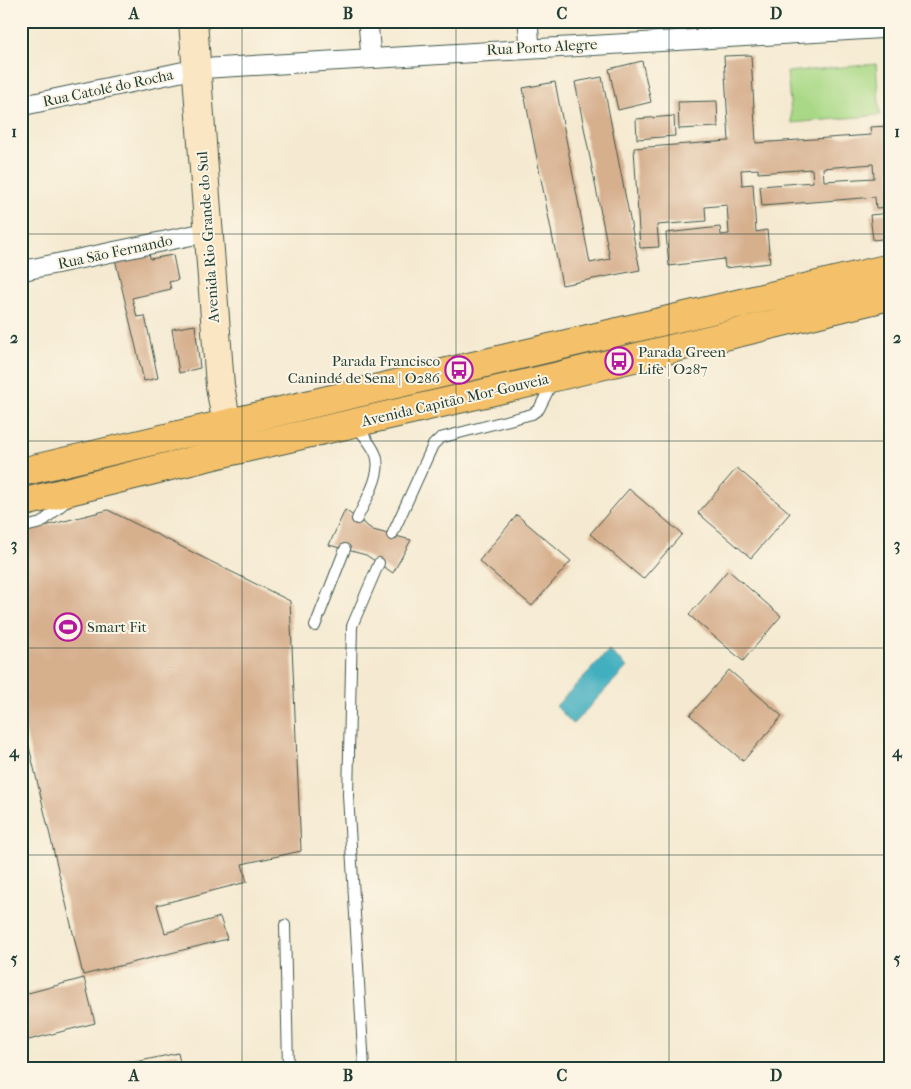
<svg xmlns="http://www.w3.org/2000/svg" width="911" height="1089" font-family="'IM FELL French Canon',serif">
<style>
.green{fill:#a9d986;stroke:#648b5d}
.water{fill:#42afbf;stroke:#30767a}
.building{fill:#d6af8d;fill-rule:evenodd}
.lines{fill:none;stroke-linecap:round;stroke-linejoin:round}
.service-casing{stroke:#3f574c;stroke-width:12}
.minor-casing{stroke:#3f574c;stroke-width:21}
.secondary-casing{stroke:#3f574c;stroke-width:30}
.primary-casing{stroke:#3f574c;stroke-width:30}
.service{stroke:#fff;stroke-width:10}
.minor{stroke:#fff;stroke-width:19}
.secondary{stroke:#fbe6c3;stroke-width:28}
.primary{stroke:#f4c16a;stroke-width:28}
.grid{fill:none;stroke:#1f3d34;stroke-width:1;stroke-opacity:0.55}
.labels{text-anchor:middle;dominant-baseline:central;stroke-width:4;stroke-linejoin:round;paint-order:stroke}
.street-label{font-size:15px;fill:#1f3d34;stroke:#fcf5e5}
.poi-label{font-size:15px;fill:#1f3d34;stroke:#fcf5e5;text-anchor:start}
.neatline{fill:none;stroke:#1f3d34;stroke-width:2}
.grid-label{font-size:16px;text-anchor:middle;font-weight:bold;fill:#1f3d34}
</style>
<rect width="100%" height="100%" fill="#fcf5e5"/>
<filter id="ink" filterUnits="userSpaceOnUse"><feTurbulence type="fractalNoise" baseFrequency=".02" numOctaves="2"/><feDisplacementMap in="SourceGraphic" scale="10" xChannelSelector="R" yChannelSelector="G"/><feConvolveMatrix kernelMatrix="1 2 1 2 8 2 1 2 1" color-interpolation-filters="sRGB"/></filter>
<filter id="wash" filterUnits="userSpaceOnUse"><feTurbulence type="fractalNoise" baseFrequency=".0096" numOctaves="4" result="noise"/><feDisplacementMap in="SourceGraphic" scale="20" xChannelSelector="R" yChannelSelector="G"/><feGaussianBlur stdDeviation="1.12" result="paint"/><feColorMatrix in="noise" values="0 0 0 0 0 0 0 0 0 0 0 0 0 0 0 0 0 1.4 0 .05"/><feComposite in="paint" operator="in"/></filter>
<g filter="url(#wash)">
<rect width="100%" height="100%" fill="#f5ead1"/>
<path class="green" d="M 876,64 L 880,115 L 792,123 L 787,72 Z"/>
<path class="water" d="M 609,650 L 627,667 L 573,724 L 556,706 Z"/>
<g id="blocks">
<path class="building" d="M 751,55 L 756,143 L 871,135 L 870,127 L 890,126 L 890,207 L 876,208 L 875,197 L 762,206 L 760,186 L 813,182 L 812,169 L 758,173 L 758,169 L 741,170 L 742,185 L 753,184 L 756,232 L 767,230 L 770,263 L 725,268 L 724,259 L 669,266 L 666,233 L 720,227 L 721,235 L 729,234 L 727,205 L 705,207 L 706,221 L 657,225 L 659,247 L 640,248 L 634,148 L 729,141 L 724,56 ZM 873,164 L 874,178 L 824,181 L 823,168 Z
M 642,61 L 651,102 L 618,110 L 609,69 Z
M 602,77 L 640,270 L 562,285 L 523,88 L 555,82 L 590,263 L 610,259 L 575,82 Z
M 717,101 L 718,127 L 679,129 L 678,102 Z
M 674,116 L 675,136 L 637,139 L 636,119 Z
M 890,213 L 890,238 L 873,240 L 870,215 Z
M 149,252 L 150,259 L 173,255 L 178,280 L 169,282 L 171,289 L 132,298 L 137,317 L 145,316 L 158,378 L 144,381 L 115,259 Z
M 195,325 L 200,368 L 179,373 L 172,329 Z
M 737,468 L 790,513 L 751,558 L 698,513 Z
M 629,489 L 682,534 L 643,579 L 590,534 Z
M 108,510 L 290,601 L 301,851 L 242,864 L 247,882 L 157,905 L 165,933 L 220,917 L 227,939 L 83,975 L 21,713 L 21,532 Z
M 345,510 L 373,530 L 411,540 L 393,573 L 366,555 L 329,545 Z
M 517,515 L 571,561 L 532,606 L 479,561 Z
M 728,570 L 781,616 L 743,661 L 689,615 Z
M 729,670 L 782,716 L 743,761 L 690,715 Z
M 84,978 L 95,1023 L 21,1042 L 21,995 Z
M 178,1053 L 181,1068 L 112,1068 L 112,1067 Z"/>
</g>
</g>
<g filter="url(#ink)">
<use href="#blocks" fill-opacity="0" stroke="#3f574c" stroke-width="1"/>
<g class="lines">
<g class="service-casing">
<path id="service" d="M 355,425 C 362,434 372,444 376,455 C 383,474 365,501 357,519
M 21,528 L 41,523 L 69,499
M 392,535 L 433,445 L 440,438 L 532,414 L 539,409 L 553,381
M 315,626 L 345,549
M 285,925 L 288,1068
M 364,1068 L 348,795 L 352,626 L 379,563"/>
</g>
<g class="minor-casing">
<path id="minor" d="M 368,21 L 371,58
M 528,21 L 530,48
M 21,106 L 195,69 L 890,28
M 21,271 L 208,232"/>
</g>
<g class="secondary-casing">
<path id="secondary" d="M 193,21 L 220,386 L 231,447"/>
</g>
<g class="primary-casing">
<path id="primary" d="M 21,472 L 890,268
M 21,503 L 219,454 L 555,377 L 890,296"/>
</g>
<use href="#service" class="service"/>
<use href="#minor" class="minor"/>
<use href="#secondary" class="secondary"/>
<use href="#primary" class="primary"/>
</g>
</g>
<path class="grid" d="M 242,21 L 242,1068M 456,21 L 456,1068M 669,21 L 669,1068M 21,234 L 890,234M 21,441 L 890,441M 21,648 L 890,648M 21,855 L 890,855"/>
<defs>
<g id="bus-ring" transform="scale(1.4375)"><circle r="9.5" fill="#fcf5e5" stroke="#b5179e" stroke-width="1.5"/><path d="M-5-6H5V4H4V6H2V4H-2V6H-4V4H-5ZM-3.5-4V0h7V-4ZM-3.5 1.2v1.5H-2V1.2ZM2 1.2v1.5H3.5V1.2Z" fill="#b5179e"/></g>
<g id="stadium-ring" transform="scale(1.4375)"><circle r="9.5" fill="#fcf5e5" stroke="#b5179e" stroke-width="1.5"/><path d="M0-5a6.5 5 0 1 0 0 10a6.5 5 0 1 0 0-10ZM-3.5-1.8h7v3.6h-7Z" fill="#b5179e"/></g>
</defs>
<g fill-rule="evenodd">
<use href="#bus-ring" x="619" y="361"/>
<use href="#bus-ring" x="459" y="370"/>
<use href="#stadium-ring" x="68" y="627"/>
</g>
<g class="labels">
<g class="street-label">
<text transform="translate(542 47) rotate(-3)">Rua Porto Alegre</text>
<text transform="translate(108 88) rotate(-12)">Rua Catolé do Rocha</text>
<text transform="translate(208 237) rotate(-94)">Avenida Rio Grande do Sul</text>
<text transform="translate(115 252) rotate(-12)">Rua São Fernando</text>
<text transform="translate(455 400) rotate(-13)">Avenida Capitão Mor-Gouveia</text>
</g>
<g class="poi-label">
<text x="638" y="352">Parada Green<tspan x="638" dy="17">Life | O287</tspan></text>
<text x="440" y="361" text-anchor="end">Parada Francisco<tspan x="440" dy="17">Canindé de Sena | O286</tspan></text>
<text x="87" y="627">Smart Fit</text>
</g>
</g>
<rect width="911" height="1089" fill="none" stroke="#fcf5e5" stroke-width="55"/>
<rect x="28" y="28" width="856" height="1034" class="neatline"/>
<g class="grid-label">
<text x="134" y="19">A</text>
<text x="348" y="19">B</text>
<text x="562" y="19">C</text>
<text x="776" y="19">D</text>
<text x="14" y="137">1</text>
<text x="897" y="137">1</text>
<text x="14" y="343">2</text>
<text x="897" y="343">2</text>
<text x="14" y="550">3</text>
<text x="897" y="550">3</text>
<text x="14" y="757">4</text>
<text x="897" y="757">4</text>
<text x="14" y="964">5</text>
<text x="897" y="964">5</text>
<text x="134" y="1081">A</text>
<text x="348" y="1081">B</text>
<text x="562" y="1081">C</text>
<text x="776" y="1081">D</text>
</g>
</svg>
